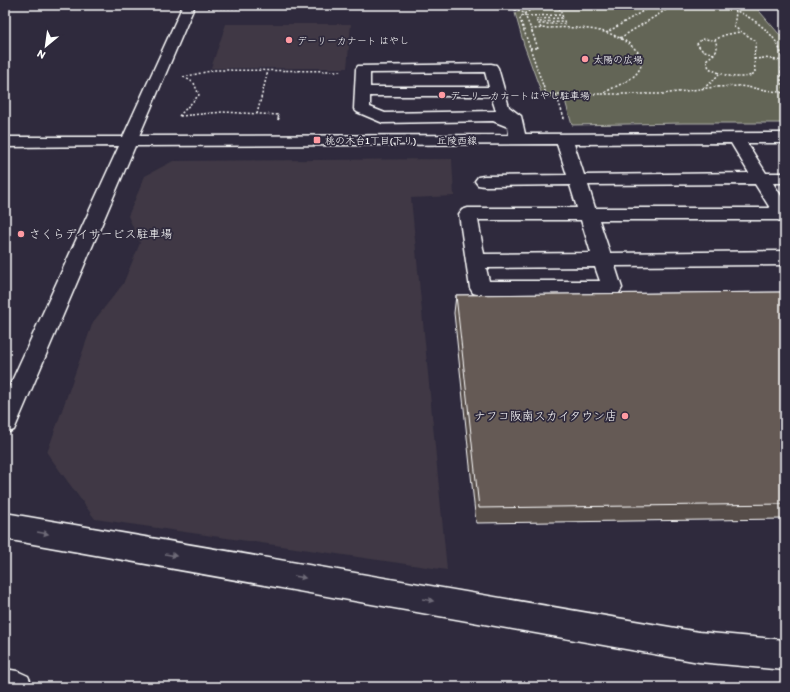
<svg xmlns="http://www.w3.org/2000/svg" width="790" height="692" font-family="Itim,'Klee One',sans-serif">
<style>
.built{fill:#3f3844}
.green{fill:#636557;stroke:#b1b2ab}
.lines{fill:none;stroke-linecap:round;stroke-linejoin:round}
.minor-casing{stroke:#fff;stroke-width:3}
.highway-casing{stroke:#fff;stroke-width:3}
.path-far1{stroke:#fff;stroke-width:1.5;stroke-dasharray:2 2;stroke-linecap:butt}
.path{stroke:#fff;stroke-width:2;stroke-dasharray:2.5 2.5;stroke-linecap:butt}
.minor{fill:#2f2a3d;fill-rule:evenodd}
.highway{fill:#2f2a3d;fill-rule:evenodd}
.wall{fill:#574d49;stroke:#fff}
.building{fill:#655a55;stroke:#fff}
.oneway{fill:#6d6a77}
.poi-dot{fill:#ff9aa2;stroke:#2f2a3d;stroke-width:1.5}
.labels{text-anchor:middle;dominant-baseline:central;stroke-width:3.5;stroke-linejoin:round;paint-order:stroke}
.far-poi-label{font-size:10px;fill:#fff;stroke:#2f2a3d;text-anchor:start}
.far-street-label{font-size:10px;fill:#fff;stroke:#2f2a3d}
.poi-label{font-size:12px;fill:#fff;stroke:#2f2a3d;text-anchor:start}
</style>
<rect width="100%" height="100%" fill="#2f2a3d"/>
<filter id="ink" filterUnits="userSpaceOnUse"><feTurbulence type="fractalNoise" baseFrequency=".025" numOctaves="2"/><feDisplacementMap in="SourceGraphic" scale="8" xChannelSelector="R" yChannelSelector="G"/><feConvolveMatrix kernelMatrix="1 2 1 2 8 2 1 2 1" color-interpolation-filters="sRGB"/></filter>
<g filter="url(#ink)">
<path class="built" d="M 226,24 L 351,24 L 347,68 L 211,68 Z
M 452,159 L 454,196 L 411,198 L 447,570 L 95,519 L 47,453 L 93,322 L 123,284 L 140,243 L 128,216 L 145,176 L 173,161 Z"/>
<path class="green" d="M 531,5 L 754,5 L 785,41 L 785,123 L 683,123 L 572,125 L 564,97 L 543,97 L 524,45 L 515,13 Z"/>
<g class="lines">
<g class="minor-casing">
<path id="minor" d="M 183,5 L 195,5 L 139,136 L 509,135 L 508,127 L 493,121 L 383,123 L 357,112 L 354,109 L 356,69 L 358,66 L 491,64 L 496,65 L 498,68 L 509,107 L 521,116 L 525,134 L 785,133 L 785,143 L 747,143 L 766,173 L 785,173 L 785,183 L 773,183 L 785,202 L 785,223 L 778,220 L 599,220 L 610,253 L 785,251 L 785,265 L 615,266 L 622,288 L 619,293 L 612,295 L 480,295 L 473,293 L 470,288 L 459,214 L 462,210 L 468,208 L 577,208 L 570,185 L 484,186 L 478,185 L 475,181 L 478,177 L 484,176 L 567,175 L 557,144 L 135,146 L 17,423 L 14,430 L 5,433 L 5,396 L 119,146 L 5,147 L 5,137 L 123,137 ZM 485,72 L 489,87 L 370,87 L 370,73 ZM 370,96 L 491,96 L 496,111 L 385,113 L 370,107 ZM 731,143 L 749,173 L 584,175 L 574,144 ZM 755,184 L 770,208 L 595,208 L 588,185 ZM 478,220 L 581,220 L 591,253 L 484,254 ZM 595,267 L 600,281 L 489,281 L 486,268 Z"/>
</g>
<g class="highway-casing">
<path id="highway" d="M 5,513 L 699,632 L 785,640 L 785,670 L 699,662 L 5,539 Z
M 5,669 L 17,671 L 28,676 L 33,687 L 5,687 Z"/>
</g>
<path class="path-far1" d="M 503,5 L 524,13 L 531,29
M 577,5 C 561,11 529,2 520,19 L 546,94 L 663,94 L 715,87 L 740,86 L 785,93
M 723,5 C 746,14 779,31 782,59 C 783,71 777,79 785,89
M 208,8 L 278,8 L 279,5
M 732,8 L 736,12 L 734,27 L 756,41 L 754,56 L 755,72 L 752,75 C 738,80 721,75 709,68 L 706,60 C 715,53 720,52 715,40 L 724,35 L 740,32
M 526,16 L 562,15
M 541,28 L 539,24 L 565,24 L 564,21 L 537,22 L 536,19 L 563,18 L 559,7
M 606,33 L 653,5
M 620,38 L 674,5
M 530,48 L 538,48 L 531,29 C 565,27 611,23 637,51 C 642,56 643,64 639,70 C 632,82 613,86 603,94
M 714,54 L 702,50 L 697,44 L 702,39 L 715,40
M 754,59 L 765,58 L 782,61
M 183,77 L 215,70 L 341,71
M 703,88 L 712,82 L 719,74
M 556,94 L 564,118
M 257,114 L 268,71
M 179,116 L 199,95 L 194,83 L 184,77
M 180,116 L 223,112 L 279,115 L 278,118"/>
<path class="path" d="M 563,117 L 564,119
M 278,120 L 279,117"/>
<use href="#minor" class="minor"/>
<use href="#highway" class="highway"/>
</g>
<path class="wall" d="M 785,292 L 785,519 L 476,523 L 454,313 L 456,295 Z"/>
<path class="building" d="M 785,292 L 785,504 L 479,508 L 456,295 Z"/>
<defs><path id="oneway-solid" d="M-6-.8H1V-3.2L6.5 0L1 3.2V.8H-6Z"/></defs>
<g class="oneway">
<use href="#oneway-solid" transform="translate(43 533) rotate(10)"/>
<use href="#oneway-solid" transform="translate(171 555) rotate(10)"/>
<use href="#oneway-solid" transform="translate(300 577) rotate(10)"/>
<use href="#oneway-solid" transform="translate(428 600) rotate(10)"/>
</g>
</g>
<g class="poi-dot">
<circle cx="289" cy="40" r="4"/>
<circle cx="585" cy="59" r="4"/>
<circle cx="442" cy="95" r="4"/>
<rect x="313" y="136" width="8" height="8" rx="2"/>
<circle cx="21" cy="234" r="4"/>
<circle cx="625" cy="416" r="4"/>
</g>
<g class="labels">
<g class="far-poi-label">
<text x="297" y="40">デーリーカナート はやし</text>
<text x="593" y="59">太陽の広場</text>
<text x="450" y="95">デーリーカナートはやし駐車場</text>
<text x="325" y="140">桃の木台1丁目(下り)</text>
</g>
<g class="far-street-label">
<text x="457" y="140">丘陵西線</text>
</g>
<g class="poi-label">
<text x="29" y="234">さくらデイサービス駐車場</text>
<text x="617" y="416" text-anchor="end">ナフコ阪南スカイタウン店</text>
</g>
</g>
<rect width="790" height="692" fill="none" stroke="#2f2a3d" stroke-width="20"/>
<rect x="10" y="10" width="770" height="672" fill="none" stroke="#fff" stroke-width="1.5" filter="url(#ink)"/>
<g transform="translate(46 46) rotate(209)" stroke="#2f2a3d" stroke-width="3" paint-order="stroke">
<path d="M0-3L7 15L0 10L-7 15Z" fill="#ffffff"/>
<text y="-6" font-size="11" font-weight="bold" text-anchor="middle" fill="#ffffff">N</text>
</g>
</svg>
